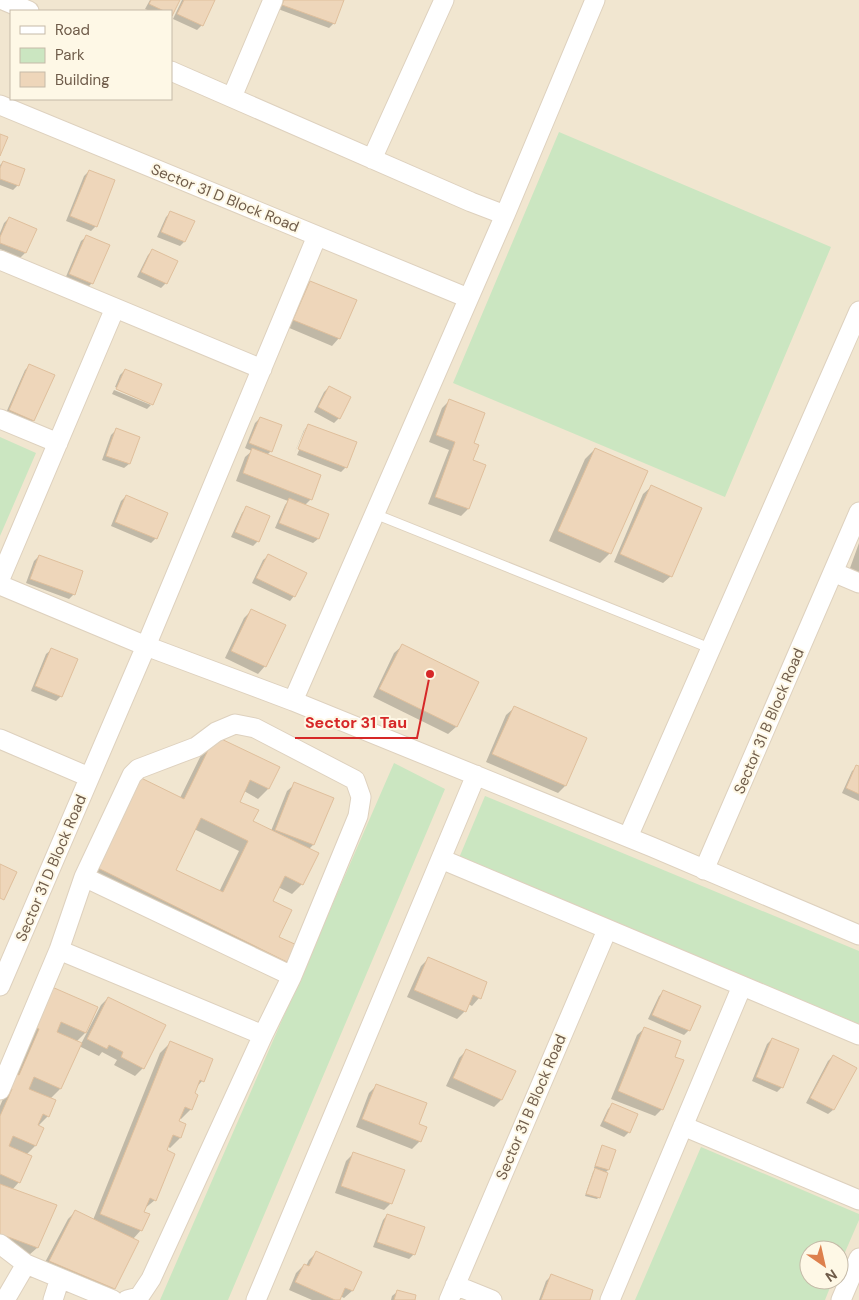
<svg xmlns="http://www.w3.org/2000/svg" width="859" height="1300" font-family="'DM Sans',sans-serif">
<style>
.residential{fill:#f1e6d0;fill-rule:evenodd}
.green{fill:#cbe6c1}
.shadow{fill:#0003;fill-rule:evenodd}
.building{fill:#eed6ba;stroke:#dfbf9c;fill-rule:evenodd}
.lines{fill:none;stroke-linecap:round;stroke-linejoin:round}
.service-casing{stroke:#ded1be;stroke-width:11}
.minor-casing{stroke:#ded1be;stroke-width:21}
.service{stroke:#fff;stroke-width:9}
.minor{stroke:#fff;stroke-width:19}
.labels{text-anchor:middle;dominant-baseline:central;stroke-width:4;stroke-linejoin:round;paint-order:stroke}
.street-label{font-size:15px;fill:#6f5c4a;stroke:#fef8e6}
.leader{fill:none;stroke:#d62828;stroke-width:2}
.callout-dot{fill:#d62828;stroke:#fef8e6;stroke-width:2}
.callout-label{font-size:16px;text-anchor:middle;font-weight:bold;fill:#d62828;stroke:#fef8e6;stroke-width:4;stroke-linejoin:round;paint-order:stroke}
</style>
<rect width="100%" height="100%" fill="#faf4e1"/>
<path class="residential" d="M 0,0 L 859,0 L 859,1300 L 0,1300 ZM 11,11 L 171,11 L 171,99 L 11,99 ZM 809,1250 L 839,1250 L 839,1280 L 809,1280 Z"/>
<path class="green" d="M 559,132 L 831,247 L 725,497 L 453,383 Z
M 0,437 L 36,453 L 0,536 Z
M 394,763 L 445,789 L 228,1300 L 160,1300 Z
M 485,796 L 859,951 L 859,1024 L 459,858 Z
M 701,1147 L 859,1214 L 859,1220 L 839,1266 L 839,1250 L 809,1250 L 809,1280 L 833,1280 L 825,1300 L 635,1300 Z"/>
<path class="shadow" d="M 150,0 L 179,0 L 171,14 L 171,11 L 150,11 L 145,9 Z
M 182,0 L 213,0 L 202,25 L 197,30 L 173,19 Z
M 282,0 L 343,0 L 334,23 L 329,28 L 278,9 Z
M 3,162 L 18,185 L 13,190 L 0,185 L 0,165 Z
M 89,171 L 96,226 L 91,231 L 66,221 L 84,176 Z
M 171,212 L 184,242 L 180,246 L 157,237 L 166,217 Z
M 9,218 L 35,229 L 25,253 L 20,258 L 0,249 L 0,233 L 4,223 Z
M 86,237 L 92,283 L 87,288 L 65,279 L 81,241 Z
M 153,250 L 166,283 L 161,288 L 137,277 L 148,255 Z
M 310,282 L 339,338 L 332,346 L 287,327 L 302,289 Z
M 30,365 L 33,420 L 28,425 L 5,415 L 25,370 Z
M 125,370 L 160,385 L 152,405 L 152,403 L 115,387 L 120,375 Z
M 329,387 L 339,418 L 334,423 L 314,412 L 324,392 Z
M 114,390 L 151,405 L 147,409 L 112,394 Z
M 449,401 L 472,444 L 468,509 L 461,516 L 428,504 L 449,450 L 429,442 L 442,408 Z
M 260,418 L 271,451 L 267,455 L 311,499 L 304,506 L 318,539 L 313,543 L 275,528 L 285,505 L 288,501 L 236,481 L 245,457 L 252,451 L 245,448 L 255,423 Z
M 309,425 L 346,467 L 341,472 L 297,455 L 308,429 L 305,429 L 294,454 L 304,430 Z
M 116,430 L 129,464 L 124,468 L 102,460 L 111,435 Z
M 595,449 L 610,553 L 600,563 L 549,541 L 585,459 Z
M 651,487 L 671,576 L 663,583 L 614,562 L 643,494 Z
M 126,496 L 156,538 L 151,543 L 111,526 L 121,501 Z
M 246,508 L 258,541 L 253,546 L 231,537 L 242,513 Z
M 859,543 L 859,587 L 845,582 Z
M 39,556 L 74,594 L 69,599 L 26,583 L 34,561 Z
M 268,556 L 294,596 L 290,601 L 252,583 L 263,560 Z
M 251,611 L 265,666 L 258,674 L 225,658 L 244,618 Z
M 402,646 L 477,683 L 456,727 L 448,734 L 373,697 L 394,653 Z
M 51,650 L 61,696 L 56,701 L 31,691 L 46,654 Z
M 514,708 L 565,786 L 558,793 L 486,762 L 506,715 Z
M 205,747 L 278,768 L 268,789 L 258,799 L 244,791 L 238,802 L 252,822 L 271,831 L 287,791 L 295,784 L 332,799 L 313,845 L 309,849 L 302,884 L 292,894 L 278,887 L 271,902 L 277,937 L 290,964 L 280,974 L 87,877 L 180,798 ZM 194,829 L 239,851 L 219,892 L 174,870 Z
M 857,767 L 859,768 L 859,801 L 842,793 L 852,771 Z
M 428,959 L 479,998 L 472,1006 L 468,1004 L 465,1011 L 457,1019 L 407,997 L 421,966 Z
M 664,991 L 689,1030 L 684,1035 L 648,1019 L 659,996 Z
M 42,998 L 87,1031 L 76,1042 L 81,1044 L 101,1005 L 108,998 L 143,1068 L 135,1076 L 114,1065 L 117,1060 L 102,1052 L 99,1056 L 79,1046 L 60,1089 L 50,1099 L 48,1116 L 38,1126 L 35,1146 L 26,1155 L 19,1182 L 12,1190 L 37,1248 L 29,1255 L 0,1244 L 0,1106 L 3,1099 L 0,1098 Z
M 645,1028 L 662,1109 L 655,1116 L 611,1099 L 637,1035 Z
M 772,1039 L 782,1087 L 777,1092 L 752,1081 L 767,1044 Z
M 170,1043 L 211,1059 L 202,1081 L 195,1089 L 191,1109 L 181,1119 L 179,1118 L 178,1122 L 185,1125 L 180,1138 L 170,1148 L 167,1146 L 155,1200 L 144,1209 L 141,1230 L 133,1239 L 114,1288 L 106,1296 L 42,1268 L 68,1219 L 76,1211 L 93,1220 L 160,1053 Z
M 467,1050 L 514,1072 L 501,1100 L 494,1107 L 446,1086 L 459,1058 Z
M 833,1056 L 855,1068 L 833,1110 L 828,1114 L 806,1103 L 828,1061 Z
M 377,1085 L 418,1125 L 420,1141 L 412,1149 L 356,1127 L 369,1093 Z
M 613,1104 L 629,1132 L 624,1137 L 600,1126 L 608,1109 Z
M 602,1147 L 608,1170 L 605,1173 L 599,1197 L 597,1199 L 585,1196 L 593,1172 L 596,1168 L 594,1168 Z
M 354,1153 L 391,1203 L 384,1210 L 335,1193 L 346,1161 Z
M 387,1215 L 414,1254 L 409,1259 L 373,1247 L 383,1220 Z
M 316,1253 L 360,1272 L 352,1291 L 344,1298 L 340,1296 L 339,1300 L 312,1300 L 289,1290 L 296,1273 L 304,1265 L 306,1266 L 309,1260 Z
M 551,1276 L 588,1300 L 539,1300 L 546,1281 Z
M 397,1292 L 413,1300 L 391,1300 L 392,1296 Z"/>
<path class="building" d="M 151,0 L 180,0 L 172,16 L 171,11 L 164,11 L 149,4 Z
M 184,0 L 215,0 L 203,26 L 177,14 Z
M 284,0 L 344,0 L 335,24 L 282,5 Z
M 0,134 L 8,137 L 0,156 Z
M 3,161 L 25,169 L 19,186 L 0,179 L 0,168 Z
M 89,170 L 115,180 L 97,227 L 70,216 Z
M 170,211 L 195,221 L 185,242 L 161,232 Z
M 9,217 L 37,229 L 26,253 L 0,243 L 0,237 Z
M 86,235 L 110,245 L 93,284 L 69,274 Z
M 152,249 L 178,261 L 167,284 L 141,272 Z
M 310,281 L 357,300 L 340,339 L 293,320 Z
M 29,364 L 55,375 L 34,421 L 9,410 Z
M 125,369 L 162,384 L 153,405 L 116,389 Z
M 329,386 L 351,397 L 340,419 L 318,407 Z
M 449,399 L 485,413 L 474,443 L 479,445 L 473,460 L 486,465 L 469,509 L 435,497 L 455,442 L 436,435 Z
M 260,417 L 282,425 L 272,452 L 249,443 Z
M 308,424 L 357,442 L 347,468 L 298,449 Z
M 116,428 L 140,437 L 130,464 L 106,456 Z
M 252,448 L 321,475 L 312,500 L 243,473 Z
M 595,448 L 648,471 L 611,554 L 558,531 Z
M 651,485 L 702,508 L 672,577 L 620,554 Z
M 126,495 L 168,513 L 157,539 L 115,522 Z
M 289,498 L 329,514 L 319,539 L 279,523 Z
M 246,506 L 270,516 L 259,542 L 235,532 Z
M 268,554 L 307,573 L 295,597 L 256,578 Z
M 39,555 L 83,571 L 75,595 L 30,579 Z
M 251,609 L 286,625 L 266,667 L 231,651 Z
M 402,644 L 479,682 L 457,727 L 379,689 Z
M 51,648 L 78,659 L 62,697 L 35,686 Z
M 514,706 L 587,738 L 566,786 L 492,754 Z
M 215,736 L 280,767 L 269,789 L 250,780 L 240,802 L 259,810 L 253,821 L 319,853 L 303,885 L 285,876 L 273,901 L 292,910 L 279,937 L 299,946 L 291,964 L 96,867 L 135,775 L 184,799 ZM 201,818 L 248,841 L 223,892 L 176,870 Z
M 856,765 L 859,766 L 859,794 L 846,788 Z
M 294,782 L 334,798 L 314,845 L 275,830 Z
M 0,864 L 17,872 L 4,900 L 0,898 Z
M 428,957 L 487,982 L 481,999 L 473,995 L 466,1012 L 414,990 Z
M 52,987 L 98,1007 L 86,1033 L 61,1022 L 57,1032 L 82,1043 L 61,1089 L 34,1077 L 29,1089 L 56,1100 L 49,1117 L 43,1114 L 38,1125 L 44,1128 L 36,1146 L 13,1136 L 9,1146 L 32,1156 L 20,1183 L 0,1174 L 0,1116 L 12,1089 L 8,1087 L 14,1073 L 19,1075 L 39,1029 L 34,1027 Z
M 663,990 L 701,1006 L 690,1031 L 652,1015 Z
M 108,997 L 166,1025 L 144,1069 L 121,1057 L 123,1052 L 109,1045 L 107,1049 L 87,1039 Z
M 644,1027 L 681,1041 L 675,1057 L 684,1060 L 663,1110 L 618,1091 Z
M 772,1038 L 799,1049 L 783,1088 L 756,1077 Z
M 170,1041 L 213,1059 L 204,1082 L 200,1080 L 195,1093 L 198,1095 L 192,1110 L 185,1107 L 179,1121 L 186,1124 L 181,1138 L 173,1135 L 167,1150 L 175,1154 L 156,1201 L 150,1198 L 144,1212 L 150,1214 L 142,1231 L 100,1214 Z
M 466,1049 L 516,1071 L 502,1100 L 453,1078 Z
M 833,1055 L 857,1068 L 834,1110 L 810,1098 Z
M 376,1084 L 427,1103 L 419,1124 L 427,1127 L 421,1142 L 362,1119 Z
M 612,1103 L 638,1114 L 630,1133 L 604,1121 Z
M 602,1145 L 616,1150 L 609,1170 L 595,1166 Z
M 353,1152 L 405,1170 L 392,1204 L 341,1186 Z
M 595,1168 L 608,1173 L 600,1198 L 586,1194 Z
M 0,1184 L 57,1205 L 38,1248 L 0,1234 Z
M 75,1210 L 139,1241 L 115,1289 L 49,1261 Z
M 387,1214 L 425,1227 L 415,1255 L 377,1242 Z
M 316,1251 L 362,1272 L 353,1291 L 345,1288 L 340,1300 L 335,1300 L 295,1282 L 304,1264 L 309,1266 Z
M 551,1274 L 593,1290 L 590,1300 L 541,1300 Z
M 397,1290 L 416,1295 L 415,1300 L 394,1300 Z"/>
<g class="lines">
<g class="service-casing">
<path id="service" d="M 375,514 L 712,649"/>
</g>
<g class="minor-casing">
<path id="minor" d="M 3,0 L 29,11
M 171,71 L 471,202 L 505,215 L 293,701 L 652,847 L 859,935
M 232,97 L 273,0
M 0,105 L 468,298
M 372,159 L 444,0
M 505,215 L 595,0
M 0,260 L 262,369
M 0,419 L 58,443
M 833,572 L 859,583
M 0,579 L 115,308
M 0,585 L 146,646 L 293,701
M 0,739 L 89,777
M 628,837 L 859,311
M 441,859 L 859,1035
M 704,870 L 859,512
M 84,877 L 292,976
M 59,950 L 263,1035
M 0,986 L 146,646 L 317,236
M 0,1090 L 59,950 L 84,877 L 132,775 L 138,769 L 196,747 L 216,732 L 235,724 L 255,728 L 355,780 L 361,797 L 358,816 L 292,976 L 263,1035 L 151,1279 L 139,1297 L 127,1300
M 683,1126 L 859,1200
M 0,1244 L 26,1264 L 113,1300
M 455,1285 L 492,1300
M 5,1300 L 26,1264
M 53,1300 L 60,1278
M 256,1300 L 476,775
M 449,1300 L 607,930
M 610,1300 L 742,986
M 841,1300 L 859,1258"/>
</g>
<use href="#service" class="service"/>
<use href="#minor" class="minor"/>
</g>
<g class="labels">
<g class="street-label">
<text transform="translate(225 198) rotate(22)">Sector 31 D Block Road</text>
<text transform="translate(769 721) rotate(-67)">Sector 31 B Block Road</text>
<text transform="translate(51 868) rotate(-67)">Sector 31 D Block Road</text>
<text transform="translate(531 1107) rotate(-67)">Sector 31 B Block Road</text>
</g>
</g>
<path class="leader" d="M430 674L417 738H295"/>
<circle class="callout-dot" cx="430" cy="674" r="5"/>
<g class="callout-label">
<text x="356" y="728">Sector 31 Tau</text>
</g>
<rect x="10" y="10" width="162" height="90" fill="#fef8e6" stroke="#c5baa8"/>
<rect x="20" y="26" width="25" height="8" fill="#ffffff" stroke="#c5baa8"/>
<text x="55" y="35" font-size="15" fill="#6f5c4a">Road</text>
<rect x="20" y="48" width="25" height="15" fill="#cbe6c1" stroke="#c5baa8"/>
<text x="55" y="60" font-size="15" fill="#6f5c4a">Park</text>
<rect x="20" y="72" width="25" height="15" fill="#eed6ba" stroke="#c5baa8"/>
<text x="55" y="85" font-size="15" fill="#6f5c4a">Building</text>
<g transform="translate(824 1265) rotate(146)"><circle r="24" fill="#fef8e6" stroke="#c5baa8"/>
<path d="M0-4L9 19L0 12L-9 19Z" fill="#dd804d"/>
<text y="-8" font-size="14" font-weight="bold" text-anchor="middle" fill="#6f5c4a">N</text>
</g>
</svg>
